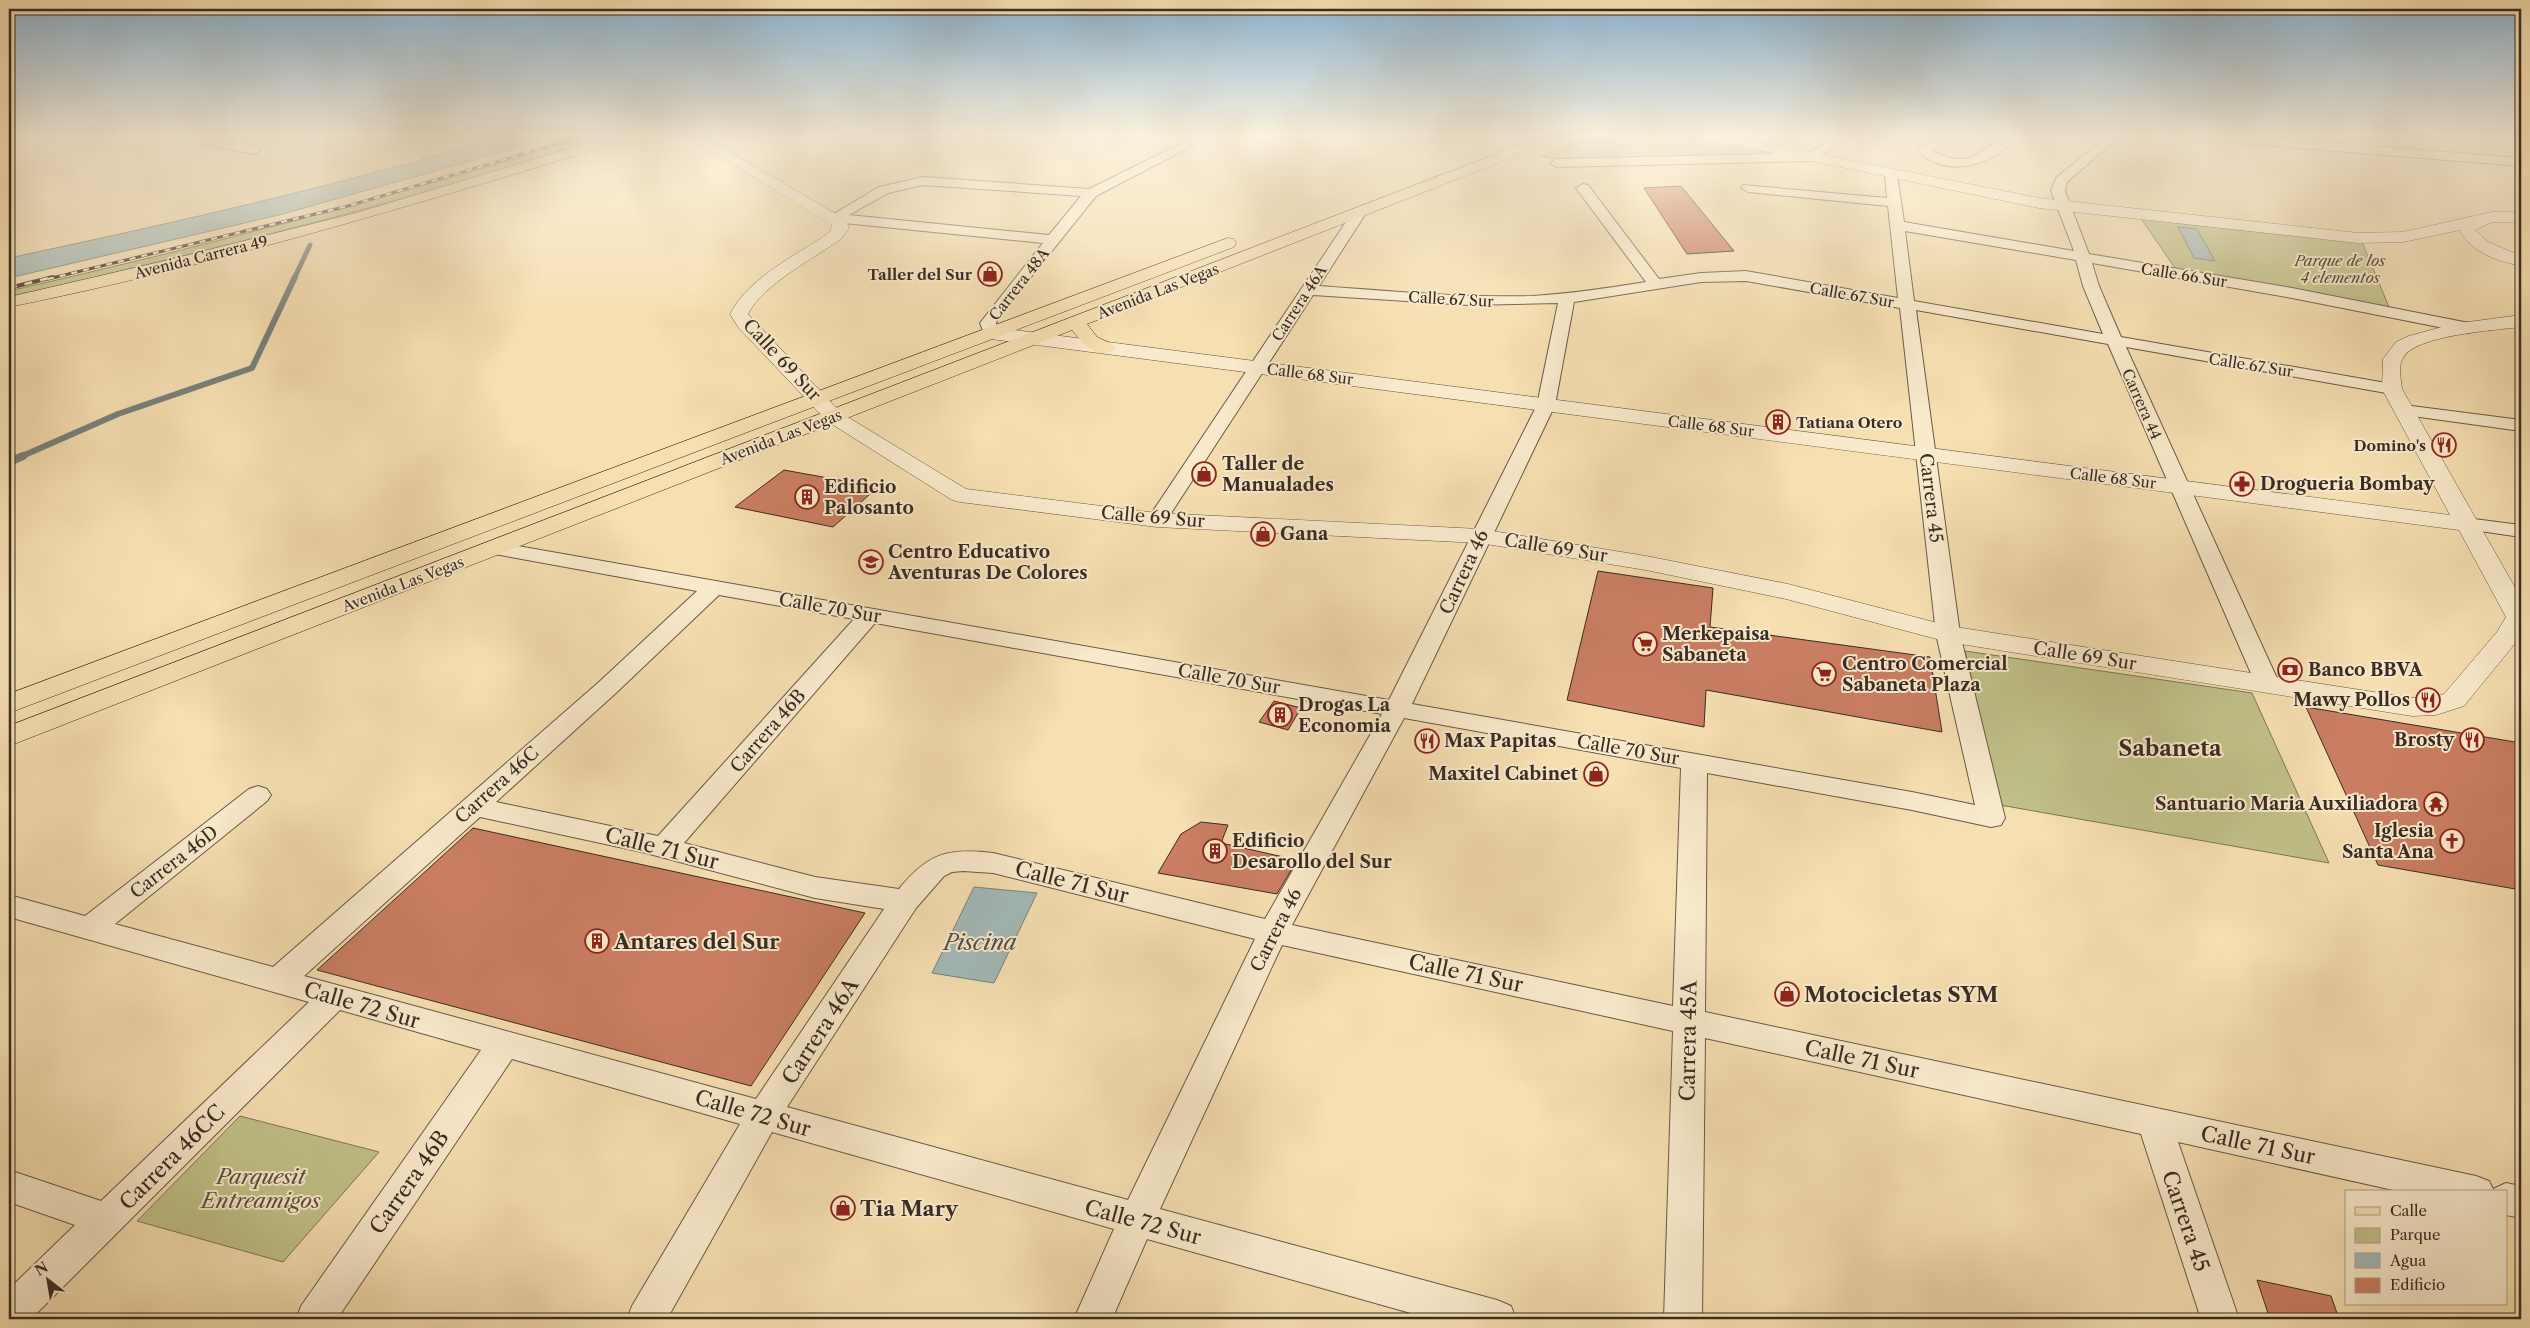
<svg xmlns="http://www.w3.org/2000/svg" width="2530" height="1328" font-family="'Libre Caslon Text',serif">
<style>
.green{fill:#c1c189;stroke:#7d7656}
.water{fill:#a2bab8;stroke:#78817d}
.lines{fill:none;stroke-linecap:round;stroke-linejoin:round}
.stream-far2{stroke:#78817d;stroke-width:5}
.stream-far1{stroke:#78817d;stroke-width:6}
.stream{stroke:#78817d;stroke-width:8}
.building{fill:#ca7e63;stroke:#392c24}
.minor-casing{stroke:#685947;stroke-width:2}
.tertiary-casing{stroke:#685947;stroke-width:1}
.primary-casing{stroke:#392c24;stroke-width:1}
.trunk-casing{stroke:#392c24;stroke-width:1}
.minor{fill:#f9eacc;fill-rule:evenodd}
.tertiary{fill:#f9eacc;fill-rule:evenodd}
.primary{fill:#f6dfb1;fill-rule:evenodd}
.trunk{fill:#f6dfb1;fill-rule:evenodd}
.rail-far1-casing{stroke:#392c24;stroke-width:3}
.rail-casing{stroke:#392c24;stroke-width:4}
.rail-far1{stroke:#f9eacc;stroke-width:2;stroke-dasharray:6;stroke-linecap:butt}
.rail{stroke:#f9eacc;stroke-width:2.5;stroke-dasharray:8;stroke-linecap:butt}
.labels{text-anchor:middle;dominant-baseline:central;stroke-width:4;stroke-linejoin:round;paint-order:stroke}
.far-street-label{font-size:15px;fill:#392c24;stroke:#f9eacc}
.far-park-label{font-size:15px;font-style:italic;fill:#5b513d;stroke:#f9eacc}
.far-poi-label{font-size:15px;font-weight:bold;fill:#392c24;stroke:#f9eacc;text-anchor:end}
.street-label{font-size:18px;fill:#392c24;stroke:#f9eacc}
.poi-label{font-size:18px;font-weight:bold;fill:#392c24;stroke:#f9eacc;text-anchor:start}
.near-street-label{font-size:21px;fill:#392c24;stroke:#f9eacc}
.near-poi-label{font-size:21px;font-weight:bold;fill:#392c24;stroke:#f9eacc;text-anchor:start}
.near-park-label{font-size:21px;font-style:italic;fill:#5b513d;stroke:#f9eacc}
.district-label{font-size:22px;font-weight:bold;fill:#392c24;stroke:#f9eacc}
.near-water-label{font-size:22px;font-style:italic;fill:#535049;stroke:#f9eacc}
</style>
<rect width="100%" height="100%" fill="#f6dfb1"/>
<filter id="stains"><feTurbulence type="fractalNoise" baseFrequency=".004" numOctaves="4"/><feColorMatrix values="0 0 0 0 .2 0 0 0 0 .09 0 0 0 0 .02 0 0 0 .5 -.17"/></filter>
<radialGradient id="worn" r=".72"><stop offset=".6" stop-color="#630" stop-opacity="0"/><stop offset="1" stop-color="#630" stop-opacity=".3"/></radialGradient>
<path class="green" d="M 586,137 L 607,137 C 410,201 211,251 9,297 L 9,291 C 203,247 396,196 586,137 Z
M 1589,137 L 1697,137 L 1779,155 L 1559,159 L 1541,156 Z
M 2140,217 L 2362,242 L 2389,307 L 2177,271 Z
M 1965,651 L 2252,693 L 2329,863 L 2000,805 Z
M 240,1116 L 379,1152 L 283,1262 L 137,1221 Z"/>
<path class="water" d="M 499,137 L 556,137 L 279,215 L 9,278 L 9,258 C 173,223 338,186 499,137 Z
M 2178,227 L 2197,229 L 2215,261 L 2194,258 Z
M 974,887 L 1037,893 L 994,983 L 932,973 Z"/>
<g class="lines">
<path class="stream-far2" d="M 294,279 L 310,245"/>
<path class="stream-far1" d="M 20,457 L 118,414 L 252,368 L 295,277"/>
<path class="stream" d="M 9,462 L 23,456"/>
</g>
<path class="building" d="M 1681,186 L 1734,251 L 1687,254 L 1644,188 Z
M 784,470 L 878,487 L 833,527 L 735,507 Z
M 1598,571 L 1713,588 L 1710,627 L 1930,657 L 1942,732 L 1706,690 L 1704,727 L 1567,700 Z
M 1274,701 L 1301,708 L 1288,730 L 1259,722 Z
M 2306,707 L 2521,743 L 2521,890 L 2378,865 Z
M 1201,822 L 1228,825 L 1221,843 L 1297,860 L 1277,894 L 1158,873 L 1181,834 Z
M 473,828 L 865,913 L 751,1086 L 317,970 Z
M 2257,1280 L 2331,1296 L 2339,1319 L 2270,1319 Z"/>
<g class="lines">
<g class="minor-casing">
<path id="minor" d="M 183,137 L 206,137 L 255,146 L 261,150 L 255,154 L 189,141 Z
M 1194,137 L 1209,137 L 1096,196 L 999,317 L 996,323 L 999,333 L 991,338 L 985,336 L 980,323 L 1043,243 L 834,222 L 827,218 L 879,187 L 923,177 L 1089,189 ZM 923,185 L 1081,196 L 1049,235 L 849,215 L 888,193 Z
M 1740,137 L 1755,137 L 1743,145 L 1735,145 L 1733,142 Z
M 1838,137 L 1853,137 L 1810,161 L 1556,167 L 1550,163 L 1556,159 L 1808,153 Z
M 1937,137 L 1951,137 L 1933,151 C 1981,176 1984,135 2016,137 C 1994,166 1949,178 1920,153 L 1918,150 L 1920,147 Z
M 2106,137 L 2119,137 L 2067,182 L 2065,191 L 2089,254 L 2292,288 L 2469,323 L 2477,328 L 2469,333 L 2292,298 L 2092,263 L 2099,286 L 2121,337 L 2392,384 L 2398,385 L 2401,389 L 2398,393 L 2392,394 L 2126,347 L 2280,685 L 2277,690 L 2268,692 L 2259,690 L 2256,685 L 2108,344 L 1916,310 L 1960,634 L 2005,818 L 2001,825 L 1991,827 L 1912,810 L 1707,773 L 1705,1012 L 2476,1176 L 2489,1181 L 2493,1189 L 2506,1183 L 2521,1186 L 2521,1218 L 2506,1215 L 2506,1192 L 2402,1192 L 2178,1142 L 2239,1319 L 2201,1319 L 2141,1134 L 1705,1038 L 1702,1319 L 1664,1319 L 1673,1031 L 1282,945 L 1160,1209 L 1497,1300 L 1511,1306 L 1516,1319 L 1432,1319 L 1147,1239 L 1112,1319 L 1074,1319 L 1114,1229 L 772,1132 L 667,1319 L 627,1319 L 632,1306 L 740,1124 L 512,1059 L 337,1319 L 296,1319 L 301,1306 L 481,1050 L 340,1010 L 31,1319 L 9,1319 L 9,1289 L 75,1225 L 9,1202 L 9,1170 L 101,1201 L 309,1002 L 9,917 L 9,895 L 85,916 L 249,789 L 258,786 L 267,789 L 271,795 L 267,801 L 115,924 L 273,967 L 599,682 L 697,591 L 495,554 L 488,552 L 484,548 L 488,544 L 495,542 L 1389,700 L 1537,405 L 1558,303 L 1469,305 L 1313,295 L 1164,524 L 1157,526 L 1150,524 L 1147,520 L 1354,210 L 1359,209 L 1366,213 L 1319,286 C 1390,291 1461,298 1532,296 C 1570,294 1608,288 1646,282 L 1576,188 L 1583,184 L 1588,185 L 1659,279 L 1701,273 L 1746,271 L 1898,298 L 1888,206 L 1748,192 L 1741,188 L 1743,185 L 1887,198 L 1885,175 L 1891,171 L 1897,175 L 1904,222 L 2074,251 L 2051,191 L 2056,178 ZM 1905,231 L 2076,260 L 2083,286 L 2103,334 L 1914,301 ZM 1746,281 L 1900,308 L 1936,634 L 1975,805 L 1912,792 L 1412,704 L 1555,405 L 1574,302 L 1701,282 ZM 719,595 L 854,619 L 658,836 L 496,802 L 617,692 ZM 875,623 L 1382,714 L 1265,919 L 993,853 C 948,848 928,853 899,889 L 815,877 L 684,843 ZM 1404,718 L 1681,768 L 1673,1006 L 1292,925 ZM 480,817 L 642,852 L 815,898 L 884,909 L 756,1099 L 304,976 ZM 963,871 L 993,873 L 1255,939 L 1128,1200 L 787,1107 L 916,908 L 944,876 L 952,872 Z
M 2207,137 L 2255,137 L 2521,158 L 2521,166 L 2213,141 Z
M 2404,405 L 2521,420 L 2521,431 L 2398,414 L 2395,410 L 2398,406 Z
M 2466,518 L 2521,525 L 2521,537 L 2459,528 L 2456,524 L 2459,520 Z"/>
</g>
<g class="tertiary-casing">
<path id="tertiary" d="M 689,137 L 705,137 L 846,220 L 849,228 L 842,238 C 814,259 764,283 748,314 L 841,413 L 966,489 L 1157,513 L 1480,529 L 1646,556 L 1788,584 L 1949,626 L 2412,698 L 2434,697 L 2444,694 L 2497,632 L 2506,617 L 2459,530 L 991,339 L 984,337 L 982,333 L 984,329 L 991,327 L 2450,515 L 2382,389 L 2383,359 L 2396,342 L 2409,336 L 2453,324 L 2521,315 L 2521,327 C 2497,330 2414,335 2403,358 C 2398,366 2401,380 2402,389 L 2521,598 L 2521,636 L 2464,706 L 2436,715 L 2412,716 L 1948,642 L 1786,599 L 1646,570 L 1480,543 L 1157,527 L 960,502 L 952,500 L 827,421 L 738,327 L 730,314 C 750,276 796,256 830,232 L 832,225 Z
M 1708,137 L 1734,137 L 2039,198 L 2358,233 L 2403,232 L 2492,212 L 2521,212 L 2521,222 L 2492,222 L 2475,230 L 2488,242 L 2521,256 L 2521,266 C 2498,261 2471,253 2460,230 L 2403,242 L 2358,243 L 2039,208 L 1715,141 Z"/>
</g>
<g class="primary-casing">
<path id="primary" d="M 1540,137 L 1559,137 L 1557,140 L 1087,324 L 1097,337 L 1112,344 L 1115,348 L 1112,352 C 1094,357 1082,343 1072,330 L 9,746 L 9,726 Z
M 1228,238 L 1234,239 L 1236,243 L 1234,247 L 9,713 L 9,694 Z"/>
</g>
<g class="trunk-casing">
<path id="trunk" d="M 608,137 L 629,137 L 627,140 C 423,202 218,265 9,307 L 9,297 L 164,261 L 356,213 Z"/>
</g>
<use href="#minor" class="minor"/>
<use href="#tertiary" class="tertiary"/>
<use href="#primary" class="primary"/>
<use href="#trunk" class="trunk"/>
<g class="rail-far1-casing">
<path id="rail-far1" d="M 48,279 L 348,206 L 580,137"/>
</g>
<g class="rail-casing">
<path id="rail" d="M 9,288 L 53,277"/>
</g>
<use href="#rail-far1" class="rail-far1"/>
<use href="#rail" class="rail"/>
</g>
<linearGradient id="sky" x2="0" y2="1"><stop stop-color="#8cb6d5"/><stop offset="0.42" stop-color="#fbf1dc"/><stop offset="1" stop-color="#fbf1dc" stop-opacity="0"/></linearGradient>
<rect width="2530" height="323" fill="url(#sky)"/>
<defs>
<g id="shop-ring" transform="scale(1.25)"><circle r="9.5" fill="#f9eacc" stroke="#8f2418" stroke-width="1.5"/><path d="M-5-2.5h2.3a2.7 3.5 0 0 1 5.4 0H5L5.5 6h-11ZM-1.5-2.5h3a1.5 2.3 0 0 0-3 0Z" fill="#8f2418"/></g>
<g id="building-ring" transform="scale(1.25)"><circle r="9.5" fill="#f9eacc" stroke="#8f2418" stroke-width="1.5"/><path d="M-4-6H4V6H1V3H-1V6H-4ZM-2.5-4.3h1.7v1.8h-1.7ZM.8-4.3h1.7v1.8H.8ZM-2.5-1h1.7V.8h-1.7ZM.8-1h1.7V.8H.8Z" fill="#8f2418"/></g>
<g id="restaurant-ring" transform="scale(1.25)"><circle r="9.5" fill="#f9eacc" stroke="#8f2418" stroke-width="1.5"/><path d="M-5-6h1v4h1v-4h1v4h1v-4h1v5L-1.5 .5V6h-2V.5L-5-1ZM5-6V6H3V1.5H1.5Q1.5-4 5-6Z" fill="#8f2418"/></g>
<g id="pharmacy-ring" transform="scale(1.25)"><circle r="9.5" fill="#f9eacc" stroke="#8f2418" stroke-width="1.5"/><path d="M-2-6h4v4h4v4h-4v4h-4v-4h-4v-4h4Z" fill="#8f2418"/></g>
<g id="school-ring" transform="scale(1.25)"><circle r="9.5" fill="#f9eacc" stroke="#8f2418" stroke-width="1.5"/><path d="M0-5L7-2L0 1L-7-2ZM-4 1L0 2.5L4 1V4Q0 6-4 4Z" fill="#8f2418"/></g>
<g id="supermarket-ring" transform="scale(1.25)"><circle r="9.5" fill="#f9eacc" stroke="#8f2418" stroke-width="1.5"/><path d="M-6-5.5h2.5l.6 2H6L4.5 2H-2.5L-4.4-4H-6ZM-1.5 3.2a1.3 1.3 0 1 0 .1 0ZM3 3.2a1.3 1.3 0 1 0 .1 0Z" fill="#8f2418"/></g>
<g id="bank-ring" transform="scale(1.25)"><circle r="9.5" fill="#f9eacc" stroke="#8f2418" stroke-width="1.5"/><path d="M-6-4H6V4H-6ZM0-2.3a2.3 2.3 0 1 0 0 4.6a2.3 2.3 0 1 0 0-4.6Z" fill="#8f2418"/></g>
<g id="temple-ring" transform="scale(1.25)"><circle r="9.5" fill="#f9eacc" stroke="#8f2418" stroke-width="1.5"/><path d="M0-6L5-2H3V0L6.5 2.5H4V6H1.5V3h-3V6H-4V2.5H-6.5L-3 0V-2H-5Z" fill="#8f2418"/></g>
<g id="church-ring" transform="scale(1.25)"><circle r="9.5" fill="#f9eacc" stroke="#8f2418" stroke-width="1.5"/><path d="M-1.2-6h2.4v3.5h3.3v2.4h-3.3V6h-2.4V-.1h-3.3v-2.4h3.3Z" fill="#8f2418"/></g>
</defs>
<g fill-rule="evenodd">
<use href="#shop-ring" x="990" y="274"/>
<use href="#building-ring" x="1778" y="422"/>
<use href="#restaurant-ring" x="2444" y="445"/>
<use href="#shop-ring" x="1204" y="474"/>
<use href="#pharmacy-ring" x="2242" y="484"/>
<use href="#building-ring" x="807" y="497"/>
<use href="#shop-ring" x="1263" y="534"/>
<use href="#school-ring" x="871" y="562"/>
<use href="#supermarket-ring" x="1645" y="644"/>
<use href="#bank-ring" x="2290" y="670"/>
<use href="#supermarket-ring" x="1824" y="674"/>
<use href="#restaurant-ring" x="2428" y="700"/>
<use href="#building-ring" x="1280" y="715"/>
<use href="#restaurant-ring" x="2472" y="740"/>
<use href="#restaurant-ring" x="1427" y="741"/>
<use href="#shop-ring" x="1596" y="774"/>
<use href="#temple-ring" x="2436" y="804"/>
<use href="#church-ring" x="2452" y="841"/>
<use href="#building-ring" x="1215" y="851"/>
<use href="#building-ring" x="597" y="941"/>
<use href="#shop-ring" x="1787" y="994"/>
<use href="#shop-ring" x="843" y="1208"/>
</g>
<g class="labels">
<g class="far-street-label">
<text transform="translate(201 257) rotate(-14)">Avenida Carrera 49</text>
<text transform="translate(2184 275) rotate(9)">Calle 66 Sur</text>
<text transform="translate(1019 284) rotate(-52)">Carrera 48A</text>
<text transform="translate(1158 291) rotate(-21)">Avenida Las Vegas</text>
<text transform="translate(1852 295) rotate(10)">Calle 67 Sur</text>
<text transform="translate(1451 299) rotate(3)">Calle 67 Sur</text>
<text transform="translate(1299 303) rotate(-57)">Carrera 46A</text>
<text transform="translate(2251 365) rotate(9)">Calle 67 Sur</text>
<text transform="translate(1310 374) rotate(7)">Calle 68 Sur</text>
<text transform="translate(2142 404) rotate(66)">Carrera 44</text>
<text transform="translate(1711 426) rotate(7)">Calle 68 Sur</text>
<text transform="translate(781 437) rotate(-21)">Avenida Las Vegas</text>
<text transform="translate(2113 478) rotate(7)">Calle 68 Sur</text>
<text transform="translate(403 584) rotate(-21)">Avenida Las Vegas</text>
</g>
<g class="far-park-label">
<text x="2340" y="260">Parque de los<tspan x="2340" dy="17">4 elementos</tspan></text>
</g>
<g class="far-poi-label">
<text x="972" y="274">Taller del Sur</text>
<text x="1796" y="422" text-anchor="start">Tatiana Otero</text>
<text x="2426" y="445">Domino's</text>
</g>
<g class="street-label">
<text transform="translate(782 360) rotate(47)">Calle 69 Sur</text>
<text transform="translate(1931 498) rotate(83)">Carrera 45</text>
<text transform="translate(1153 517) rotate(5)">Calle 69 Sur</text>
<text transform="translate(1556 548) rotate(9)">Calle 69 Sur</text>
<text transform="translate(1464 572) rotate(-65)">Carrera 46</text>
<text transform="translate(830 608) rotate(10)">Calle 70 Sur</text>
<text transform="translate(2085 656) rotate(9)">Calle 69 Sur</text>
<text transform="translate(1229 679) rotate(10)">Calle 70 Sur</text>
<text transform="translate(768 731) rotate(-49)">Carrera 46B</text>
<text transform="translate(1628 750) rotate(10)">Calle 70 Sur</text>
<text transform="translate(497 785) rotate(-42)">Carrera 46C</text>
<text transform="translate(174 862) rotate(-38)">Carrera 46D</text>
<text transform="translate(1276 930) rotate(-63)">Carrera 46</text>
</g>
<g class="poi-label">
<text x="1222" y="464">Taller de<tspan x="1222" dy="21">Manualades</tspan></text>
<text x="2260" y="484">Drogueria Bombay</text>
<text x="824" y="487">Edificio<tspan x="824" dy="21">Palosanto</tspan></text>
<text x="1280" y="534">Gana</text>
<text x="888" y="552">Centro Educativo<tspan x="888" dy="21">Aventuras De Colores</tspan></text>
<text x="1662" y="634">Merkepaisa<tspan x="1662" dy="21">Sabaneta</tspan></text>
<text x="1842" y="664">Centro Comercial<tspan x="1842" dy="21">Sabaneta Plaza</tspan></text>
<text x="2308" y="670">Banco BBVA</text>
<text x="2410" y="700" text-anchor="end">Mawy Pollos</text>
<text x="1298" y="705">Drogas La<tspan x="1298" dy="21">Economia</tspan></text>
<text x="2454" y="740" text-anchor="end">Brosty</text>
<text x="1444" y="741">Max Papitas</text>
<text x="1578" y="774" text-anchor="end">Maxitel Cabinet</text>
<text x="2418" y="804" text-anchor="end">Santuario Maria Auxiliadora</text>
<text x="2434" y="831" text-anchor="end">Iglesia<tspan x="2434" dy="21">Santa Ana</tspan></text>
<text x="1232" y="841">Edificio<tspan x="1232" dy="21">Desarollo del Sur</tspan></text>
</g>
<g class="near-street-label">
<text transform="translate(662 848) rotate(14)">Calle 71 Sur</text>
<text transform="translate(1072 882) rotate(14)">Calle 71 Sur</text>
<text transform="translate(1466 973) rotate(12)">Calle 71 Sur</text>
<text transform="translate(362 1005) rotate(16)">Calle 72 Sur</text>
<text transform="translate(820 1031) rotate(-57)">Carrera 46A</text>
<text transform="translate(1688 1041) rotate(-89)">Carrera 45A</text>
<text transform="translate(1862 1059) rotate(12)">Calle 71 Sur</text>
<text transform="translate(753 1113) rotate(16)">Calle 72 Sur</text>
<text transform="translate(2258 1145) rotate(12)">Calle 71 Sur</text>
<text transform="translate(172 1157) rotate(-45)">Carrera 46CC</text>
<text transform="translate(409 1182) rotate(-55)">Carrera 46B</text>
<text transform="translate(2186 1221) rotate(71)">Carrera 45</text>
<text transform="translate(1143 1222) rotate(15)">Calle 72 Sur</text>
</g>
<g class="near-poi-label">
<text x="614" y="941">Antares del Sur</text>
<text x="1804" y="994">Motocicletas SYM</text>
<text x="860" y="1208">Tia Mary</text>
</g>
<g class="near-park-label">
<text x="261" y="1176">Parquesit<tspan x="261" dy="24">Entreamigos</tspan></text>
</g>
<g class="district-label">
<text x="2170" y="748">Sabaneta</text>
</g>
<g class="near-water-label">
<text x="980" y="942">Piscina</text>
</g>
</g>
<rect width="2530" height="1328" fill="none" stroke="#f6dfb1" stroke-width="30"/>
<rect x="10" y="10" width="2510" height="1308" fill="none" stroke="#392c24" stroke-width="2.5"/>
<rect x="15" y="15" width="2500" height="1298" fill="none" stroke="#392c24"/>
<rect x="2345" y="1190" width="162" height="115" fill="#f9eacc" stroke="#ac9e89"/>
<rect x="2355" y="1207" width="25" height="8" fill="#f6dfb1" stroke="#ac9e89"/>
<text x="2390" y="1216" font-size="15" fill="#392c24">Calle</text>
<rect x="2355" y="1228" width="25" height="15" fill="#c1c189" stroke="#ac9e89"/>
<text x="2390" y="1240" font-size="15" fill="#392c24">Parque</text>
<rect x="2355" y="1253" width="25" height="15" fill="#a2bab8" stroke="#ac9e89"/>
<text x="2390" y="1266" font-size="15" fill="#392c24">Agua</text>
<rect x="2355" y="1278" width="25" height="15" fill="#ca7e63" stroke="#ac9e89"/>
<text x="2390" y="1290" font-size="15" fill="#392c24">Edificio</text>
<g transform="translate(48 1280) rotate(329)" stroke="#f9eacc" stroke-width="4" paint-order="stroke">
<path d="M0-4L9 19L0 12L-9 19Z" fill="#392c24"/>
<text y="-8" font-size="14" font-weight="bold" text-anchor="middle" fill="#392c24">N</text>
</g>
<rect width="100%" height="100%" filter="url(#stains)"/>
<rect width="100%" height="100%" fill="url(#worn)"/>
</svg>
